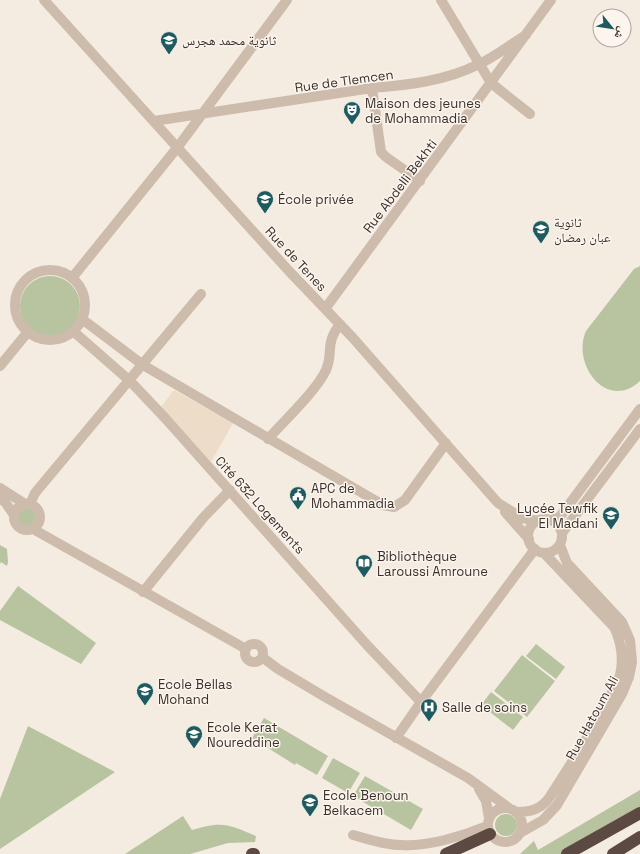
<svg xmlns="http://www.w3.org/2000/svg" width="640" height="854" font-family="'Space Grotesk','Noto Naskh Arabic',sans-serif">
<style>
.green{fill:#b8c4a0}
.plaza{fill:#ecdcc8}
.lines{fill:none;stroke-linecap:round;stroke-linejoin:round}
.minor{stroke:#cdbbac;stroke-width:10}
.tertiary{stroke:#cdbbac;stroke-width:10}
.motorway{stroke:#5c4a42;stroke-width:12}
.labels{text-anchor:middle;dominant-baseline:central;stroke-width:3;stroke-linejoin:round;paint-order:stroke}
.poi-label{font-size:13px;fill:#3b302b;stroke:#fbf5ee;text-anchor:start}
.street-label{font-size:13px;fill:#3b302b;stroke:#fbf5ee}
</style>
<rect width="100%" height="100%" fill="#f4ebe1"/>
<path class="green" d="M 640,266 L 640,381 C 607,412 571,364 586,331 L 634,269 Z
M20 306a30 30 0 1 1 60 0a30 30 0 1 1-60 0Z
M18 517a9 9 0 1 1 18 0a9 9 0 1 1-18 0Z
M 0,545 L 7,549 L 8,562 L 7,566 L 1,562 L 0,564 Z
M 18,586 L 96,643 L 81,664 L 0,620 L 0,611 Z
M 536,644 L 565,667 L 556,679 L 526,656 Z
M 522,655 L 555,681 L 527,717 L 494,691 Z
M 491,692 L 523,717 L 513,730 L 481,705 Z
M 264,718 L 328,756 L 317,775 L 296,763 L 295,765 L 252,738 Z
M 28,726 L 115,772 L 0,849 L 0,799 Z
M 333,758 L 360,773 L 348,793 L 322,778 Z
M 365,776 L 423,809 L 411,830 L 353,796 Z
M 640,790 L 640,810 L 563,854 L 520,854 L 534,841 L 538,850 Z
M495 825a11 11 0 1 1 22 0a11 11 0 1 1-22 0Z
M 183,816 L 192,830 C 223,821 228,824 256,836 L 255,842 L 228,843 L 190,854 L 125,854 Z"/>
<path class="plaza" d="M 174,390 L 233,423 L 211,462 L 161,407 Z"/>
<g class="lines">
<path class="minor" d="M 44,0 L 288,270 L 353,338 L 498,503 L 522,518 L 538,521
M 441,0 L 491,83 L 530,114
M 372,88 L 381,152 L 386,157 L 420,181
M 154,121 L 372,88 C 408,85 446,81 479,64 C 496,56 511,44 526,35
M15 305a35 35 0 1 1 70 0a35 35 0 1 1-70 0Z
M 72,278 L 177,148 L 287,0
M 325,309 L 551,0
M 82,319 L 143,365 L 383,505 L 394,507 L 405,500 L 446,443
M 73,331 L 130,381 L 165,418 L 367,645 L 421,702
M 0,366 L 27,333
M 268,439 C 284,421 317,390 326,370 C 334,352 324,345 340,324
M 30,504 L 35,493 L 201,294
M 505,512 L 529,539
M 143,592 L 203,518 L 230,490
M 396,738 L 421,702 L 535,549
M 353,835 C 368,839 385,845 401,845 C 427,847 463,836 487,826"/>
<path class="tertiary" d="M 0,488 L 25,504
M 0,499 L 5,502 L 14,515
M14 517a13 13 0 1 1 26 0a13 13 0 1 1-26 0Z
M528 536a17 17 0 1 1 34 0a17 17 0 1 1-34 0Z
M 550,520 L 558,518 L 562,514 L 640,409
M 33,529 L 246,649
M 562,533 L 640,429
M245 653a9 9 0 1 1 18 0a9 9 0 1 1-18 0Z
M 262,657 L 278,669 L 325,697 L 468,778 L 509,808
M 479,789 L 486,801 L 489,818
M488 825a17 17 0 1 1 34 0a17 17 0 1 1-34 0Z
M 516,812 C 530,812 540,810 549,798 C 567,770 586,741 602,711 C 608,699 616,688 620,675 C 624,659 621,641 614,627 L 544,553
M 520,833 L 543,820 L 557,805 L 622,694 L 629,677 L 632,662 L 630,640 L 622,622 L 567,563 L 560,545"/>
<path class="motorway" d="M 252,854 L 254,854
M 446,854 L 490,834
M 567,854 L 640,813
M 613,854 L 640,837"/>
</g>
<defs>
<g id="school-pin" transform="scale(0.9)"><path d="M0 17L-7.5 6A9.5 9.5 0 1 1 7.5 6Z" fill="#1f5a5e" stroke="#fbf5ee"/><path d="M0-5L7-2L0 1L-7-2ZM-4 1L0 2.5L4 1V4Q0 6-4 4Z" fill="#fff"/></g>
<g id="theatre-pin" transform="scale(0.9)"><path d="M0 17L-7.5 6A9.5 9.5 0 1 1 7.5 6Z" fill="#1f5a5e" stroke="#fbf5ee"/><path d="M-5-5.5Q0-4 5-5.5V0Q5 5 0 6Q-5 5-5 0ZM-3.3-2.5H-1v1.5H-3.3ZM1-2.5H3.3v1.5H1ZM-2.8 1Q0 5.5 2.8 1Z" fill="#fff"/></g>
<g id="university-pin" transform="scale(0.9)"><path d="M0 17L-7.5 6A9.5 9.5 0 1 1 7.5 6Z" fill="#1f5a5e" stroke="#fbf5ee"/><path d="M0-5L7-2L0 1L-7-2ZM-4 1L0 2.5L4 1V4Q0 6-4 4Z" fill="#fff"/></g>
<g id="civic-pin" transform="scale(0.9)"><path d="M0 17L-7.5 6A9.5 9.5 0 1 1 7.5 6Z" fill="#1f5a5e" stroke="#fbf5ee"/><path d="M-.6-6.5H3V-4.5H.6V-3L4-1V1h2V6H-6V1h2V-1L-.6-3ZM-1.2 2.5V6h2.4V2.5Z" fill="#fff"/></g>
<g id="library-pin" transform="scale(0.9)"><path d="M0 17L-7.5 6A9.5 9.5 0 1 1 7.5 6Z" fill="#1f5a5e" stroke="#fbf5ee"/><path d="M-6-4Q-3-5.5-.7-3.5V5Q-3 3-6 4ZM6-4Q3-5.5 .7-3.5V5Q3 3 6 4Z" fill="#fff"/></g>
<g id="hospital-pin" transform="scale(0.9)"><path d="M0 17L-7.5 6A9.5 9.5 0 1 1 7.5 6Z" fill="#1f5a5e" stroke="#fbf5ee"/><path d="M-5-5h3v3.5h4V-5h3V5h-3V1.5h-4V5h-3Z" fill="#fff"/></g>
</defs>
<g fill-rule="evenodd">
<use href="#school-pin" x="169" y="40"/>
<use href="#theatre-pin" x="352" y="110"/>
<use href="#university-pin" x="265" y="199"/>
<use href="#school-pin" x="541" y="229"/>
<use href="#civic-pin" x="298" y="495"/>
<use href="#school-pin" x="611" y="515"/>
<use href="#library-pin" x="364" y="563"/>
<use href="#school-pin" x="145" y="691"/>
<use href="#hospital-pin" x="429" y="707"/>
<use href="#school-pin" x="194" y="734"/>
<use href="#school-pin" x="310" y="802"/>
</g>
<g class="labels">
<g class="poi-label">
<text x="182" y="40">ثانوية محمد هجرس</text>
<text x="365" y="103">Maison des jeunes<tspan x="365" dy="15">de Mohammadia</tspan></text>
<text x="278" y="199">École privée</text>
<text x="554" y="222">ثانوية<tspan x="554" dy="15">عبان رمضان</tspan></text>
<text x="311" y="488">APC de<tspan x="311" dy="15">Mohammadia</tspan></text>
<text x="598" y="508" text-anchor="end">Lycée Tewfik<tspan x="598" dy="15">El Madani</tspan></text>
<text x="377" y="556">Bibliothèque<tspan x="377" dy="15">Laroussi Amroune</tspan></text>
<text x="158" y="684">Ecole Bellas<tspan x="158" dy="15">Mohand</tspan></text>
<text x="442" y="707">Salle de soins</text>
<text x="207" y="727">Ecole Kerat<tspan x="207" dy="15">Noureddine</tspan></text>
<text x="323" y="795">Ecole Benoun<tspan x="323" dy="15">Belkacem</tspan></text>
</g>
<g class="street-label">
<text transform="translate(344 81) rotate(-8)">Rue de Tlemcen</text>
<text transform="translate(400 186) rotate(-53)">Rue Abdelli Bekhti</text>
<text transform="translate(296 259) rotate(47)">Rue de Tenes</text>
<text transform="translate(260 505) rotate(48)">Cité 632 Logements</text>
<text transform="translate(592 718) rotate(-61)">Rue Hatoum Ali</text>
</g>
</g>
<g transform="translate(612 28) rotate(120)"><circle r="19" fill="#fbf5ee" stroke="#aea6a0"/>
<path d="M0-3L7 15L0 10L-7 15Z" fill="#1f5a5e"/>
<text y="-6" font-size="11" font-weight="bold" text-anchor="middle" fill="#3b302b">ش</text>
</g>
</svg>
